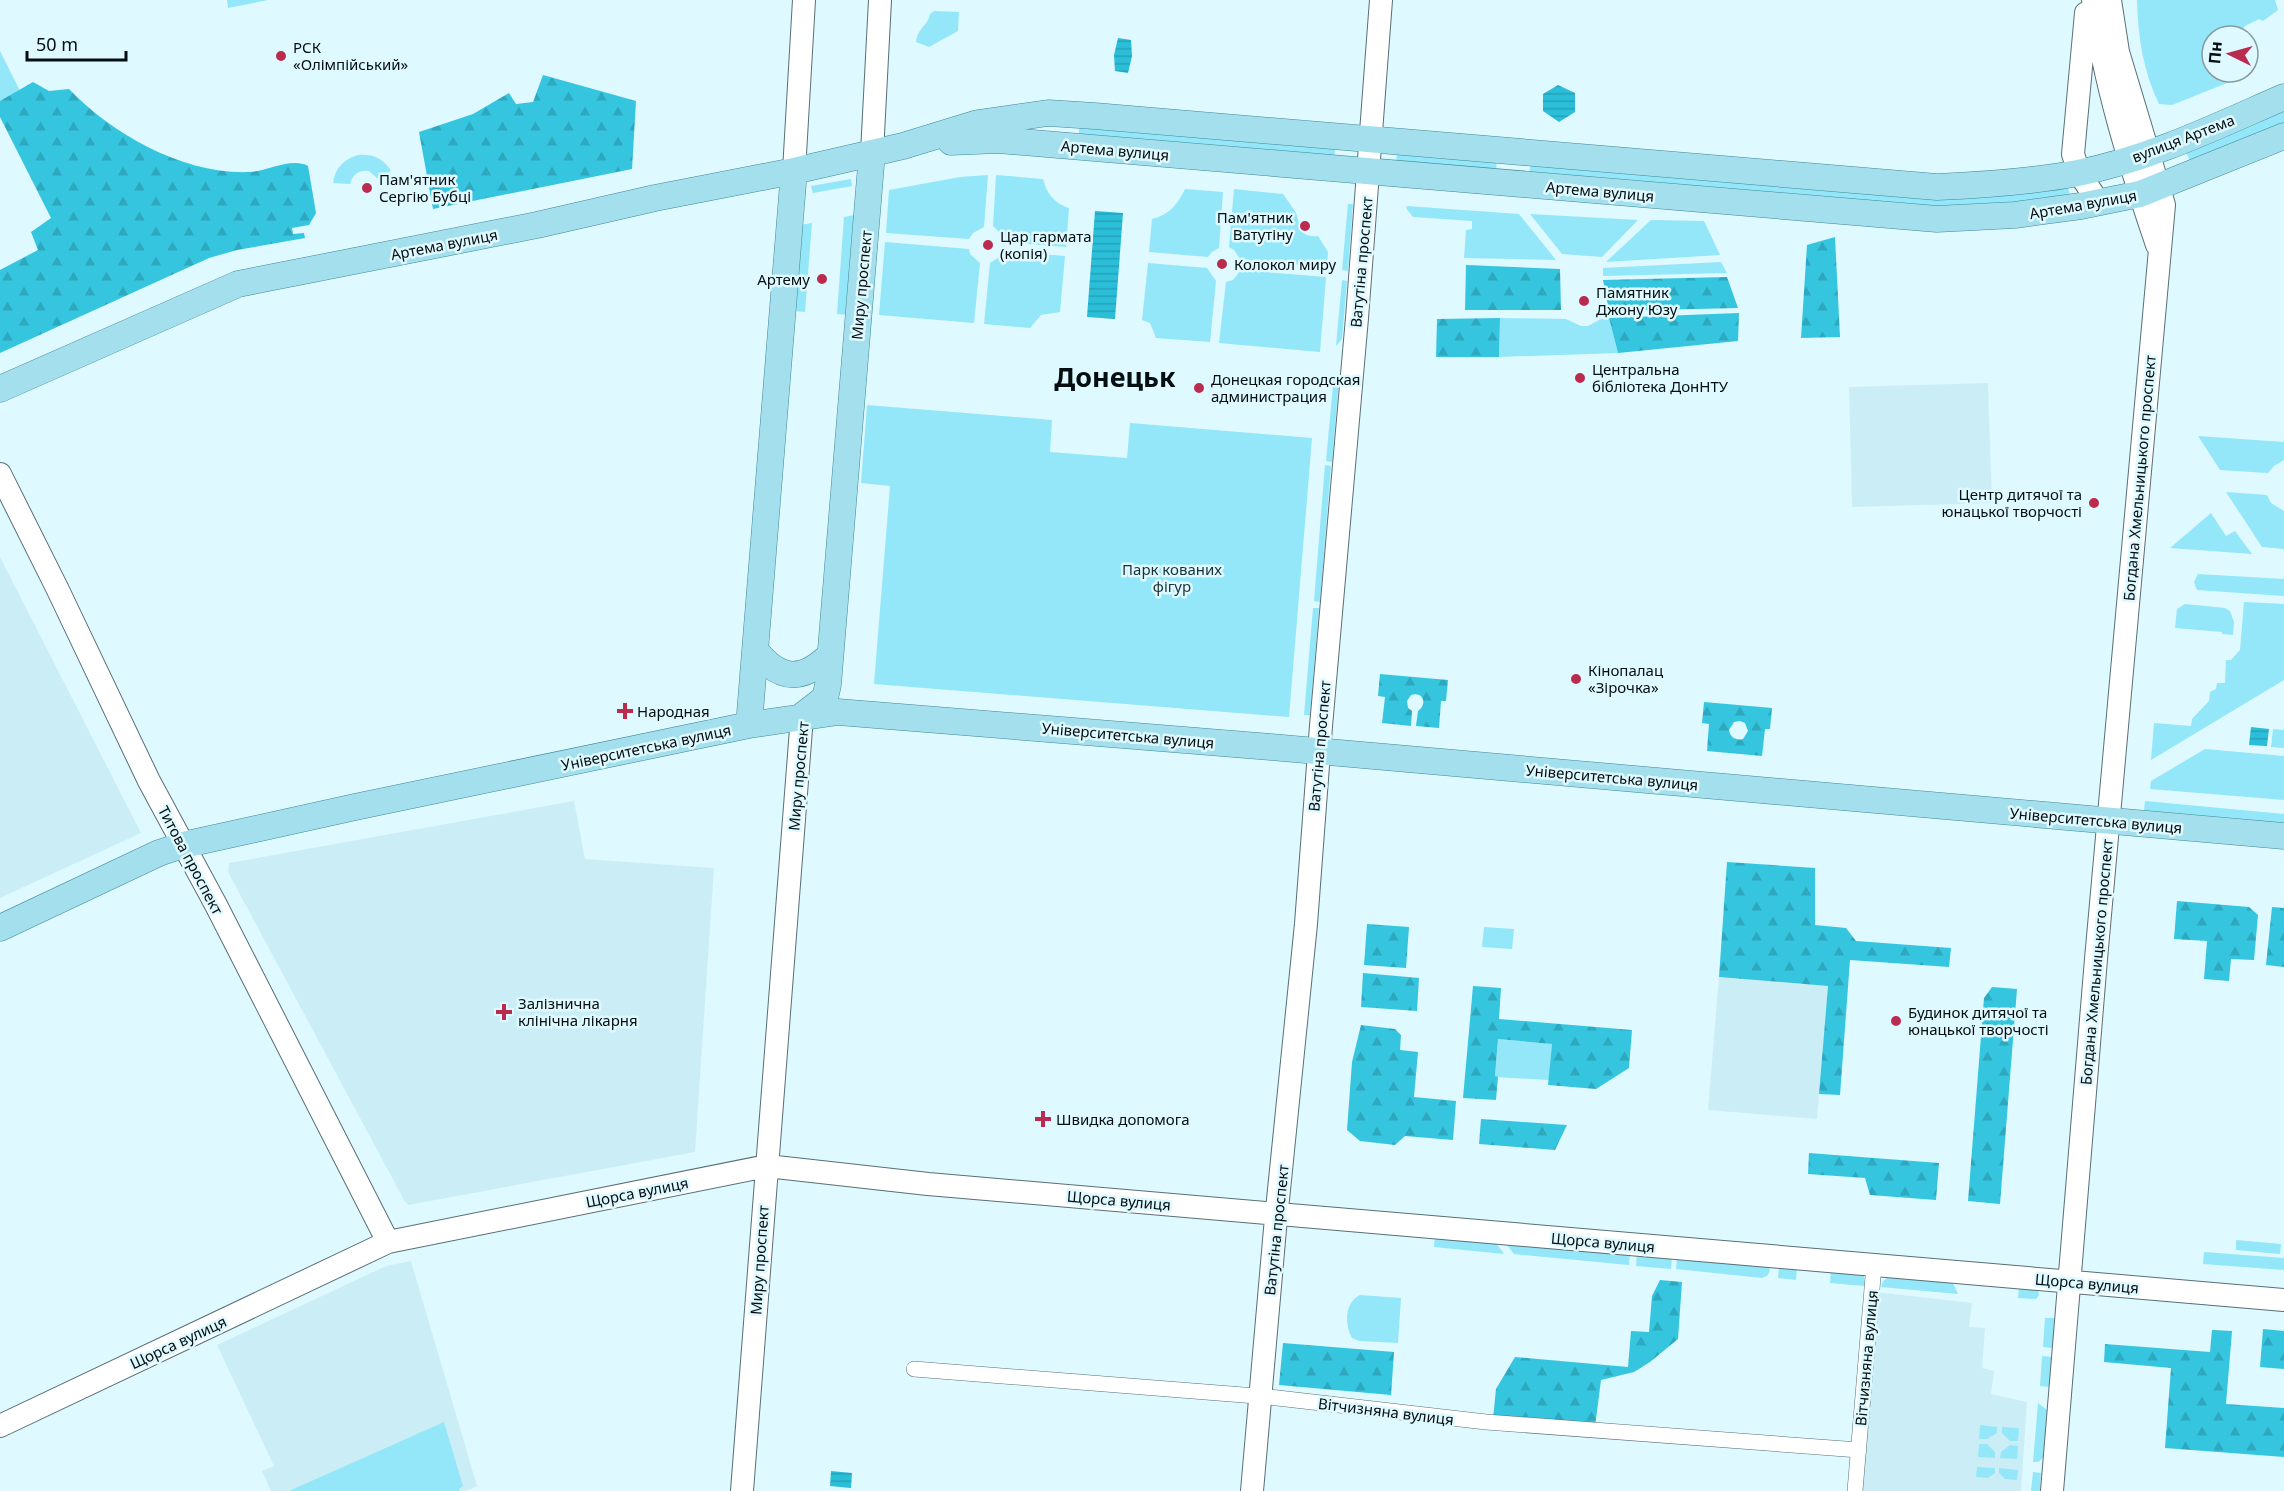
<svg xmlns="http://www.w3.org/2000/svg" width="2284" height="1491" font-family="'Noto Sans',sans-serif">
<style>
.built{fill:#cbeef6}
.green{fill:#93e7f9}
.forest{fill:url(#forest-firs);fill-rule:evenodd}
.water{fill:url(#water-rules)}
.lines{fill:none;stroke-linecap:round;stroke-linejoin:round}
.street-casing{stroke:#586f75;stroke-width:16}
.secondary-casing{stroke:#586f75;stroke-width:24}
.primary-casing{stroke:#438897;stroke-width:27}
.street{stroke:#fff;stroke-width:15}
.secondary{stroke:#fff;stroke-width:22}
.primary{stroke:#a3dfec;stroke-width:26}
.poi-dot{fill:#bb2b4e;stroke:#def9ff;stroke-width:2}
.labels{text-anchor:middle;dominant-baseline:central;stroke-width:5;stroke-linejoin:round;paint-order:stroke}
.poi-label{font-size:15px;fill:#050e10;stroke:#def9ff;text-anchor:start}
.street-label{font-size:15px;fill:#050e10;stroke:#def9ff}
.park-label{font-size:15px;fill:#1a3136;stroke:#def9ff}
.town-label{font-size:27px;font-weight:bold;fill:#050e10;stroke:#def9ff}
</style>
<defs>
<pattern id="forest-firs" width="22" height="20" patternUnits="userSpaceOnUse" patternTransform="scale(1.5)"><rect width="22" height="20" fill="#35c5df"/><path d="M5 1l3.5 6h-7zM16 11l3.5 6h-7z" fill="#2da8be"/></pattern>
<pattern id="water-rules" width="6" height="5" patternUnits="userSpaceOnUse" patternTransform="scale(1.5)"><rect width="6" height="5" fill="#2abed8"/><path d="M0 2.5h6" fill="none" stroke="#24a2b8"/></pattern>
</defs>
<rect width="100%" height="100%" fill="#def9ff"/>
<path class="built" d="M 1988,383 L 1992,503 L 1852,507 L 1849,387 Z
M 0,557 L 141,833 L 0,898 Z
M 574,801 L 585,859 L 714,868 L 695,1152 L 408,1205 L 404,1200 L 228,872 L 229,863 Z
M 1719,977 L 1828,986 L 1817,1119 L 1708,1110 Z
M 411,1261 L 477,1486 L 466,1491 L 271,1491 L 262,1471 L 274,1466 L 217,1345 L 386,1266 Z
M 1876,1292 L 1972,1303 L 1969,1327 L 1985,1328 L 1982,1368 L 1994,1371 L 1991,1394 L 2027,1402 L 2021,1491 L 1863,1491 Z"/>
<path class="green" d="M 227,0 L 268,0 L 228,8 Z
M 2137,0 L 2275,0 L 2278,10 L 2263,21 L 2259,19 L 2245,26 L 2239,36 L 2212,36 L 2212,72 L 2248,72 L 2248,59 L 2252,62 L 2252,73 L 2172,105 L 2159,104 C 2143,71 2138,37 2137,0 Z
M 934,11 L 959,12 L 958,31 L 929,47 L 916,42 C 918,27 928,26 930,14 Z
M 0,51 L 22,95 L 0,107 Z
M 2284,106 L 2284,123 L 2190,162 L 2185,148 Z
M 1079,127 L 1336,143 L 1334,159 L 1079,135 Z
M 1397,148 L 1497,160 L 1496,170 L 1396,165 Z
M 358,155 C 373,154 383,158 391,171 L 377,178 L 369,171 C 359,170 353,174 350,184 L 333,183 C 335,168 344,159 358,155 Z
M 1531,163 L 2067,185 L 2072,201 L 1970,210 L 1529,173 Z
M 988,175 L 984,227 L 973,233 L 969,239 L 886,233 L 889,190 L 960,177 Z
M 996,175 L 1043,179 C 1047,194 1054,203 1069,208 L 1066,247 L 1004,242 L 1002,235 L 993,226 Z
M 851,179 L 852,186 L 813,193 L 811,186 Z
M 1185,189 L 1223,192 L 1219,248 L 1212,252 L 1208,257 L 1149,252 L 1152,219 C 1169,215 1178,204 1185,189 Z
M 1234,189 L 1283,194 C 1287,200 1291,205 1295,211 C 1301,222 1296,238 1318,236 L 1328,252 L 1327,267 L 1241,260 L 1234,250 L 1229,247 Z
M 1348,204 L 1353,204 L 1348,271 L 1342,270 Z
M 1407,206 L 1519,214 L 1556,260 L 1464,258 L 1466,230 L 1472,229 L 1472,221 L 1413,217 L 1406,208 Z
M 860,214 L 850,315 L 837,314 L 844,217 Z
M 1530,214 L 1638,220 L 1602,257 L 1562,254 Z
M 1651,220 L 1704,221 L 1720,255 L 1606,262 Z
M 812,223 L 805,312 L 793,311 L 800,225 Z
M 885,242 L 969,249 L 970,254 L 980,263 L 974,323 L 879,315 Z
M 1004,251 L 1065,256 L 1060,312 L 1041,315 L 1030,328 L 984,324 L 990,263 L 1001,256 Z
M 1721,262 L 1727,273 L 1603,276 L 1603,268 Z
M 1148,263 L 1207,268 L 1216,281 L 1210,342 L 1156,338 L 1150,323 L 1142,320 Z
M 1241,270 L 1326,277 L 1320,352 L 1219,343 L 1226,282 L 1233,280 Z
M 1342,280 L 1347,281 L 1342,339 L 1336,346 Z
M 1500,318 L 1566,319 L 1581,326 L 1588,326 L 1601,319 L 1609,318 L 1618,353 L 1499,357 Z
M 1334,374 L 1339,380 L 1332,462 L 1326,461 Z
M 867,405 L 1052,420 L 1050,452 L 1127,458 L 1130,423 L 1312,438 L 1289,717 L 874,684 L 890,486 L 861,483 Z
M 2198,436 L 2284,442 L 2284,460 L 2274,466 L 2268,473 L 2220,470 Z
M 1325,465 L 1331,466 L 1320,602 L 1314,601 Z
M 2226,492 L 2267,495 L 2271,503 L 2284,511 L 2284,549 L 2262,547 Z
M 2211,513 L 2226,536 L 2235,531 L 2252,554 L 2170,548 Z
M 2198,574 L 2284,579 L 2284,596 L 2197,590 L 2194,582 Z
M 2244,602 L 2284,604 L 2284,680 L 2151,760 L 2154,723 L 2191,726 L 2192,719 L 2209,701 L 2210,692 L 2216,689 L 2217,683 L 2225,683 L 2226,660 L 2231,660 L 2240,650 Z
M 2185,604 L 2225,608 L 2230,611 L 2234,622 L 2233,635 L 2222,634 L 2222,632 L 2175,628 L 2177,609 Z
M 1313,608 L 1319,608 L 1310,715 L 1304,715 Z
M 2273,729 L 2284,730 L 2284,748 L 2271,747 Z
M 2205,749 L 2284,756 L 2284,800 L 2150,789 L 2151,781 Z
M 2145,801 L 2284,814 L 2284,824 L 2144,811 Z
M 1484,927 L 1514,929 L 1512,949 L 1482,947 Z
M 1498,1039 L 1552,1044 L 1549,1080 L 1495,1077 Z
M 1435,1234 L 1494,1240 L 1504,1254 L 1434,1247 Z
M 1503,1240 L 1630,1253 L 1629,1265 L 1514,1254 Z
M 2236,1240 L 2281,1244 L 2280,1254 L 2236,1250 Z
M 2204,1252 L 2284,1258 L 2284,1270 L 2203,1264 Z
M 1637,1253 L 1672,1256 L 1671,1269 L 1636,1266 Z
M 1677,1257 L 1768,1265 L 1770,1271 L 1767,1276 L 1762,1278 L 1676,1269 Z
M 1779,1266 L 1797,1268 L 1796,1280 L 1778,1278 Z
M 1831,1270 L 1860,1273 L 1864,1276 L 1865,1286 L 1830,1283 Z
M 1890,1276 L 1952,1281 L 1958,1294 L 1881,1287 L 1883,1281 Z
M 2019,1287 L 2038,1289 L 2039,1295 L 2036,1299 L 2018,1298 Z
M 1360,1295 L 1401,1298 L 1398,1343 L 1359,1341 L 1352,1338 C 1344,1324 1345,1302 1360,1295 Z
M 2045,1318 L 2055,1318 L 2053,1348 L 2043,1347 Z
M 2042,1356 L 2052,1357 L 2050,1387 L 2040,1386 Z
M 2038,1403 L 2047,1410 L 2043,1458 L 2038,1462 L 2033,1462 Z
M 444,1422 L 463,1486 L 459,1489 L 459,1491 L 289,1491 Z
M 1980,1425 L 1997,1427 L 1997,1433 L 1987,1439 L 1979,1439 Z
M 2002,1427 L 2019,1428 L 2018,1441 L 2010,1441 L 2002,1433 Z
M 1979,1444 L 1987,1444 L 1995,1452 L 1995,1458 L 1978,1457 Z
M 2010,1445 L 2018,1446 L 2017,1459 L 2000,1458 L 2001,1452 Z
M 1977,1467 L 1995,1468 L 1995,1473 L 1988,1478 L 1976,1477 Z
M 1999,1468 L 2018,1470 L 2017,1480 L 2005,1479 L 1999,1473 Z
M 2033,1472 L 2041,1473 L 2040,1491 L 2031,1491 Z"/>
<path class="forest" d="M 543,75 L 636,101 L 632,169 L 433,209 L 419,132 L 473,114 L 509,93 L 516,104 L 533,102 Z
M 33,82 L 49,91 L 69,89 C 113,135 185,175 250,172 C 268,171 292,157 308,166 L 316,213 L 309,225 L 292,228 L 293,234 L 304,233 L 305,238 L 237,250 L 209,258 L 0,353 L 0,270 L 38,250 L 31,232 L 51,218 L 0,117 L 0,101 Z
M 1835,237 L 1840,337 L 1801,338 L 1807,245 Z
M 1466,265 L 1560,269 L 1561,310 L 1465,310 Z
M 1727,277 L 1738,308 L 1609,311 L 1603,280 Z
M 1739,313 L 1738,341 L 1618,353 L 1609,318 Z
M 1500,318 L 1499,357 L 1436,357 L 1437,319 Z
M 1380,674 L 1448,680 L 1446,701 L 1441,701 L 1439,728 L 1416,726 L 1418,711 C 1428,704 1423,691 1411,695 L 1407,701 L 1408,708 L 1412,711 L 1411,726 L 1382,723 L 1385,697 L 1378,696 Z
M 1704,702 L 1772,708 L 1770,729 L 1765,729 L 1762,756 L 1707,751 L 1709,724 L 1702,723 ZM 1740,721 L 1745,723 L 1748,731 L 1743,739 C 1736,741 1730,737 1729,730 L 1734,722 Z
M 1727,862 L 1815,868 L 1815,925 L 1846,928 L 1856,941 L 1951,948 L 1949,967 L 1850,960 L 1840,1095 L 1819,1094 L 1828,986 L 1719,977 Z
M 2177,901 L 2249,907 L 2258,915 L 2254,960 L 2231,959 L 2229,981 L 2204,979 L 2207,941 L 2174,939 Z
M 2272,907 L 2284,908 L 2284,967 L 2266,965 Z
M 1367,924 L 1409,927 L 1406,968 L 1364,965 Z
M 1363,973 L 1419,978 L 1417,1011 L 1361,1007 Z
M 1473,986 L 1501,988 L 1499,1019 L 1632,1030 L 1629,1068 L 1596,1089 L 1548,1085 L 1552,1044 L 1498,1039 L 1495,1076 L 1498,1077 L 1496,1100 L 1463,1098 Z
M 1992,987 L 2017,989 L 2000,1204 L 1968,1201 L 1984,998 Z
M 1361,1025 L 1395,1029 L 1401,1035 L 1400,1050 L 1418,1052 L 1414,1097 L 1456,1101 L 1453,1140 L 1405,1136 L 1395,1145 L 1360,1141 L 1347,1130 L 1352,1062 Z
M 1481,1119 L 1567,1125 L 1555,1150 L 1479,1144 Z
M 1809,1153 L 1939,1163 L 1936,1200 L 1870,1195 L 1865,1178 L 1808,1174 Z
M 1660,1280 L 1682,1282 L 1678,1339 L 1650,1362 L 1634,1372 L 1601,1380 L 1595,1427 L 1493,1419 L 1496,1389 L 1515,1357 L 1628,1367 L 1631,1331 L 1649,1332 L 1652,1296 Z
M 2263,1329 L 2284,1331 L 2284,1369 L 2260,1367 Z
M 2212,1330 L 2232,1331 L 2226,1404 L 2284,1408 L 2284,1457 L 2165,1448 L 2171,1368 L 2104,1362 L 2105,1344 L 2210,1352 Z
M 1283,1343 L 1394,1352 L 1391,1395 L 1279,1385 Z"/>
<path class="water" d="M 1118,38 L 1131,40 L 1132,56 L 1128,73 L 1115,71 L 1114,55 Z
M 1558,85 L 1575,93 L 1575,112 L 1559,122 L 1543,111 L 1543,94 Z
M 1095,211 L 1123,213 L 1115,319 L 1087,317 Z
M 2251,727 L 2269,729 L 2267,746 L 2249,745 Z
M 831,1471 L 852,1473 L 851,1488 L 830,1486 Z"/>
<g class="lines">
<g class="street-casing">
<path id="street" d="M 914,1369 L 1269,1397 L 1486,1422 L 1859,1450
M 1855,1491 L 1874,1265"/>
</g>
<g class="secondary-casing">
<path id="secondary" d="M 2093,0 C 2104,84 2130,165 2157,245
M 2086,13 L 2073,154 L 2079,173 L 2099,203
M 872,153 L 880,0
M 794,171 L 804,0
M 0,474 L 57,588 L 149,781 L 216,905 L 388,1242
M 0,1426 L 388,1242 L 767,1166 L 928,1184 L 2284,1300
M 742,1491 L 802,716
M 1252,1491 L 1275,1229 L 1306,924 L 1321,726 L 1357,318 L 1381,0
M 2052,1491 L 2096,959 L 2164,205 L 2118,52 L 2110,0"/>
</g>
<g class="primary-casing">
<path id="primary" d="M 951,142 L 998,140 L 1937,219 L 2015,215 L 2081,206 L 2140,194 L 2284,136
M 0,389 L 238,284 L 537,225 L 655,198 L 794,171 L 903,146 L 978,123 L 1048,113 L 1095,116 L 1937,187 C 1984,185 2031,182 2078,173 C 2150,159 2217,126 2284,97
M 756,651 C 781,682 803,681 830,655
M 802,716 L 825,698 L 828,685 L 872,153
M 749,725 L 794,171
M 0,928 L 159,853 L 183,845 L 355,807 L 749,725 L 838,712 L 1271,747 L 2284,836"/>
</g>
<use href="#street" class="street"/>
<use href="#secondary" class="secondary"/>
<use href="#primary" class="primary"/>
</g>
<g class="poi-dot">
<circle cx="281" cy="56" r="6"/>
<circle cx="367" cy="188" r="6"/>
<circle cx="1305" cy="226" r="6"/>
<circle cx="988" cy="245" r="6"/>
<circle cx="1222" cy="264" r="6"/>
<circle cx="822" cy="279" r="6"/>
<circle cx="1584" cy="301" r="6"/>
<circle cx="1580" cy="378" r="6"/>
<circle cx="1199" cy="388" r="6"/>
<circle cx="2094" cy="503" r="6"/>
<circle cx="1576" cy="679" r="6"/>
<path d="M622 702h6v6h6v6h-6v6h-6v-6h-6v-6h6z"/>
<path d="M501 1003h6v6h6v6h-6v6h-6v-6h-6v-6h6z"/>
<circle cx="1896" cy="1021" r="6"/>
<path d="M1040 1110h6v6h6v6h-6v6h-6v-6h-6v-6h6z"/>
</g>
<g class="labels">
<g class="poi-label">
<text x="293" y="47">РСК<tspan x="293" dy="17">«Олімпійський»</tspan></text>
<text x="379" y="179">Пам'ятник<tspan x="379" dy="17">Сергію Бубці</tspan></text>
<text x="1293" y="217" text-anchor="end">Пам'ятник<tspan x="1293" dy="17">Ватутіну</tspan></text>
<text x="1000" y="236">Цар гармата<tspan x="1000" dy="17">(копія)</tspan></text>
<text x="1234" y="264">Колокол миру</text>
<text x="810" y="279" text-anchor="end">Артему</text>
<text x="1596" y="292">Памятник<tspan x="1596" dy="17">Джону Юзу</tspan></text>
<text x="1592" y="369">Центральна<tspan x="1592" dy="17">бібліотека ДонНТУ</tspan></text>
<text x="1211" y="379">Донецкая городская<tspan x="1211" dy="17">администрация</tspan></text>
<text x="2082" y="494" text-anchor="end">Центр дитячої та<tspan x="2082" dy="17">юнацької творчості</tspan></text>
<text x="1588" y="670">Кінопалац<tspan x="1588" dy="17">«Зірочка»</tspan></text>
<text x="637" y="711">Народная</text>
<text x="518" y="1003">Залізнична<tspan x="518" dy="17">клінічна лікарня</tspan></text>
<text x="1908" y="1012">Будинок дитячої та<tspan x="1908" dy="17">юнацької творчості</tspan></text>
<text x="1056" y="1119">Швидка допомога</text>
</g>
<g class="street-label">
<text transform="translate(2183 138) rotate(-21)">вулиця Артема</text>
<text transform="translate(1115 150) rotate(5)">Артема вулиця</text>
<text transform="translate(1600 191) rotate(5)">Артема вулиця</text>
<text transform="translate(2083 204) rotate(-10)">Артема вулиця</text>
<text transform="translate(444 244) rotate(-11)">Артема вулиця</text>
<text transform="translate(1361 262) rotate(-85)">Ватутіна проспект</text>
<text transform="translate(861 285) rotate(-85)">Миру проспект</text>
<text transform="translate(2139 478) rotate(-85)">Богдана Хмельницького проспект</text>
<text transform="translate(1128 735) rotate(5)">Університетська вулиця</text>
<text transform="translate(1319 746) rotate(-85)">Ватутіна проспект</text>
<text transform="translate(646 747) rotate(-12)">Університетська вулиця</text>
<text transform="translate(798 776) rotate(-85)">Миру проспект</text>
<text transform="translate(1612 777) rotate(5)">Університетська вулиця</text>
<text transform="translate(2096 820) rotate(5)">Університетська вулиця</text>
<text transform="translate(191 860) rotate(62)">Титова проспект</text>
<text transform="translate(2096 962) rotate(-85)">Богдана Хмельницького проспект</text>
<text transform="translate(637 1192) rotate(-11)">Щорса вулиця</text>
<text transform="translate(1119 1200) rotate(5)">Щорса вулиця</text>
<text transform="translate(1276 1230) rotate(-84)">Ватутіна проспект</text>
<text transform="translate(1603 1242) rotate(5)">Щорса вулиця</text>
<text transform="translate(759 1260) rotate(-86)">Миру проспект</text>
<text transform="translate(2087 1283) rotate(5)">Щорса вулиця</text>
<text transform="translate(178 1342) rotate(-25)">Щорса вулиця</text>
<text transform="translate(1866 1358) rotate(-85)">Вітчизняна вулиця</text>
<text transform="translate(1386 1411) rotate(7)">Вітчизняна вулиця</text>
</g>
<g class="park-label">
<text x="1172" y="569">Парк кованих<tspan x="1172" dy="17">фігур</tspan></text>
</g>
<g class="town-label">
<text x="1115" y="376">Донецьк</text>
</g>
</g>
<g transform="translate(2230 54) rotate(275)"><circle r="28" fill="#def9ff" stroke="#879b9f" stroke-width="1.5"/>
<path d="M0-4.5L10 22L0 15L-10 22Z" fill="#bb2b4e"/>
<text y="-9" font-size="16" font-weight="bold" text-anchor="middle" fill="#050e10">Пн</text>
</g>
<path d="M27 51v9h99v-9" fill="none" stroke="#050e10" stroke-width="3"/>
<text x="36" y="51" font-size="18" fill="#050e10" stroke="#def9ff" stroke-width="4.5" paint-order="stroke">50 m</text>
</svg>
